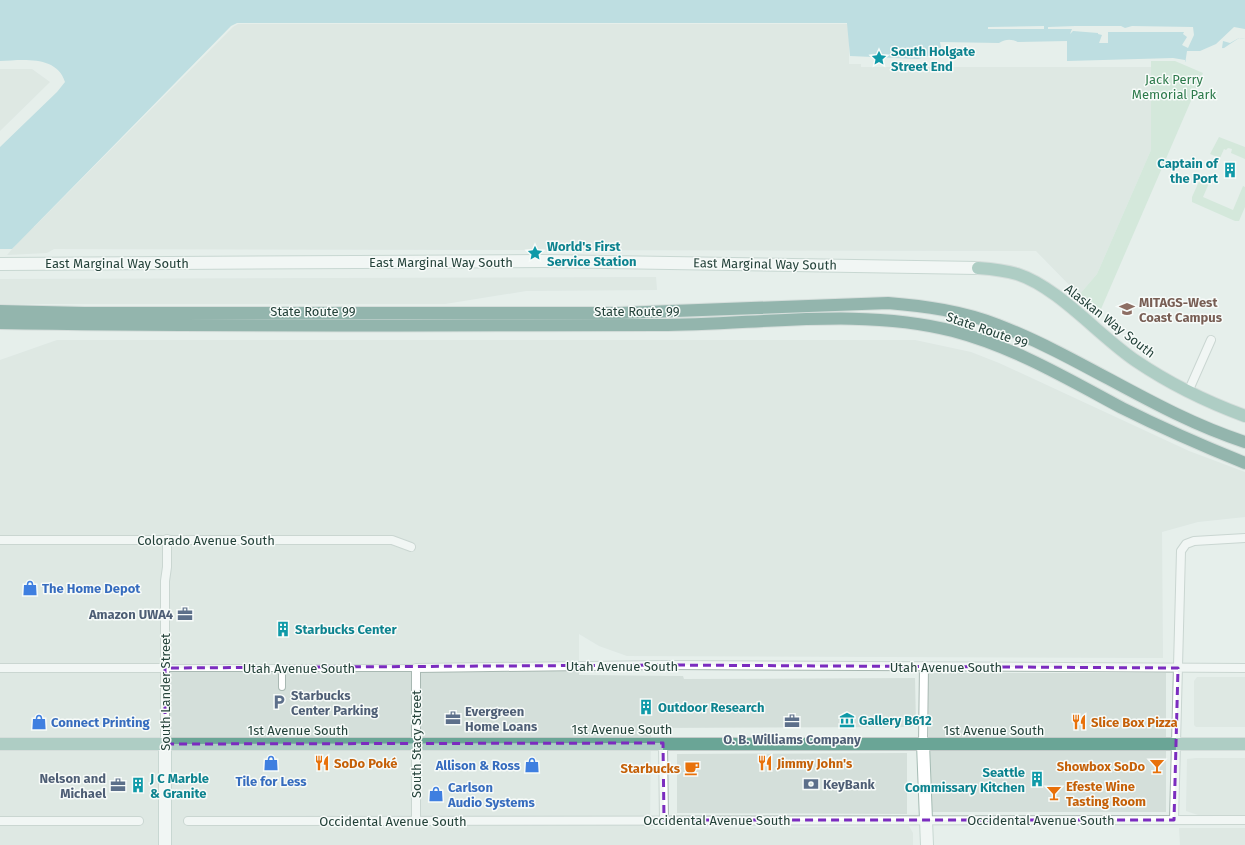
<svg xmlns="http://www.w3.org/2000/svg" width="1245" height="845" font-family="'Fira Sans',sans-serif">
<style>
.built{fill:#d4dfda}
.green{fill:#bfe0c8}
.water{fill:#8ec9d4}
.pier{fill:#e6efeb}
.lines{fill:none;stroke-linecap:round;stroke-linejoin:round}
.pedestrian-casing{stroke:#a8b8b2;stroke-width:8}
.minor-casing{stroke:#a8b8b2;stroke-width:10}
.secondary-casing{stroke:#a4bbb3;stroke-width:14}
.primary-casing{stroke:#c2cac8;stroke-width:14}
.motorway-casing{stroke:#c2cac8;stroke-width:14}
.pedestrian{stroke:#fff;stroke-width:6}
.minor{stroke:#fff;stroke-width:8}
.secondary{stroke:#fff;stroke-width:12}
.primary{stroke:#6aa596;stroke-width:12}
.motorway{stroke:#2f6f62;stroke-width:12}
.marked{fill:none;stroke:#7b2cbf;stroke-width:3;stroke-dasharray:8 5;stroke-linejoin:round}
.labels{text-anchor:middle;dominant-baseline:central;stroke-width:3;stroke-linejoin:round;paint-order:stroke}
.culture-label{font-size:13px;font-weight:bold;fill:#0d838f;stroke:#f7fbf9;text-anchor:start}
.park-label{font-size:13px;fill:#2d7a4b;stroke:#f7fbf9}
.street-label{font-size:13px;fill:#24423a;stroke:#f7fbf9}
.education-label{font-size:13px;font-weight:bold;fill:#785e54;stroke:#f7fbf9;text-anchor:start}
.shop-label{font-size:13px;font-weight:bold;fill:#366cbe;stroke:#f7fbf9;text-anchor:start}
.service-label{font-size:13px;font-weight:bold;fill:#4e5e75;stroke:#f7fbf9;text-anchor:start}
.food-label{font-size:13px;font-weight:bold;fill:#c56008;stroke:#f7fbf9;text-anchor:start}
</style>
<rect width="100%" height="100%" fill="#e6efeb"/>
<path class="built" d="M 238,24 L 849,24 L 849,64 L 861,64 L 861,67 L 1151,67 L 1151,150 L 1097,274 L 1079,295 L 1036,251 L 54,249 L 47,253 L 7,255 L 21,239 L 0,239 L 0,227 L 34,227 L 233,27 Z
M 0,69 L 32,69 L 50,82 L 0,131 Z
M 656,277 L 657,290 L 526,291 L 445,304 L 0,304 L 0,279 Z
M 57,340 L 915,340 L 971,352 L 999,363 L 1189,451 L 1245,472 L 1245,517 L 1198,522 L 1162,532 L 1163,658 L 627,656 L 599,646 L 579,634 L 579,675 L 683,676 L 684,679 L 915,678 L 916,725 L 910,727 L 651,728 L 650,829 L 909,826 L 913,833 L 913,845 L 0,845 L 0,360 Z
M 928,673 L 1166,673 L 1166,812 L 929,812 Z
M 1197,677 L 1245,677 L 1245,727 L 1196,727 L 1194,725 L 1194,681 Z
M 907,753 L 907,814 L 677,813 L 677,754 Z
M 1197,758 L 1245,758 L 1245,816 L 1201,816 L 1186,811 L 1187,759 Z
M 1179,828 L 1245,828 L 1245,845 L 1180,845 Z"/>
<path class="green" d="M 1151,61 L 1175,61 L 1203,73 L 1098,316 L 1079,295 L 1097,274 L 1151,150 Z
M 1219,137 L 1245,147 L 1245,159 L 1231,153 L 1232,149 L 1228,148 L 1226,150 L 1224,149 L 1220,158 L 1210,154 Z
M 1201,177 L 1210,181 L 1203,197 L 1233,210 L 1243,186 L 1245,187 L 1245,207 L 1239,221 L 1235,221 L 1192,202 L 1192,197 Z"/>
<path class="water" d="M 0,0 L 1245,0 L 1245,39 L 1239,38 L 1224,48 L 1185,62 L 1185,60 L 1173,58 L 1067,61 L 1067,41 L 1018,42 C 1011,39 1006,39 999,43 L 940,42 L 942,52 L 918,59 L 850,56 L 847,23 L 237,23 L 231,26 L 12,249 L 0,249 L 0,147 L 57,92 L 65,82 C 57,55 22,60 0,61 Z"/>
<path class="pier" d="M 1044,26 L 1044,29 L 988,29 L 988,27 Z
M 1075,26 L 1121,26 L 1125,28 L 1132,26 L 1193,27 L 1194,35 L 1188,48 L 1182,45 L 1187,37 L 1183,34 L 1184,32 L 1108,32 L 1108,43 L 1099,43 L 1102,35 L 1098,34 L 1098,33 L 1073,31 L 1070,34 L 1072,29 L 1048,29 L 1048,27 Z
M 1234,27 L 1245,29 L 1245,39 L 1239,38 L 1230,43 L 1223,41 L 1222,48 L 1227,49 L 1217,57 L 1207,61 L 1190,62 L 1185,64 L 1187,51 L 1200,51 L 1216,44 Z"/>
<g class="lines">
<g class="pedestrian-casing">
<path id="pedestrian" d="M 165,668 L 416,668
M 282,668 L 282,687"/>
</g>
<g class="minor-casing">
<path id="minor" d="M 1188,392 L 1211,340
M 0,540 L 392,540 L 411,547
M 0,668 L 165,668
M 663,743 L 664,820
M 165,744 L 165,581 L 167,567 L 167,539
M 923,744 L 924,666
M 416,820 L 416,668 L 664,665 L 1245,668
M 1174,820 L 1181,551 L 1186,544 L 1194,541 L 1245,538
M 0,821 L 139,821
M 188,821 L 1245,820"/>
</g>
<g class="secondary-casing">
<path id="secondary" d="M 0,264 L 544,261 L 978,268
M 165,744 L 165,845
M 923,744 L 927,845"/>
</g>
<g class="primary-casing">
<path id="primary" d="M 978,268 C 991,269 1004,270 1017,274 C 1058,287 1099,336 1136,361 C 1170,384 1207,402 1245,416
M 0,744 L 1245,744"/>
</g>
<g class="motorway-casing">
<path id="motorway" d="M 0,311 L 84,313 L 620,313 L 888,303 C 925,306 962,311 998,325 C 1083,358 1158,414 1245,442
M 0,323 C 220,327 440,325 660,325 C 755,325 861,307 953,331 C 1014,347 1068,379 1122,408 C 1162,428 1203,446 1245,463"/>
</g>
<use href="#pedestrian" class="pedestrian"/>
<use href="#minor" class="minor"/>
<use href="#secondary" class="secondary"/>
<use href="#primary" class="primary"/>
<use href="#motorway" class="motorway"/>
</g>
<path d="M0 0H1245V845H0ZM 664,665 L 1178,668 L 1174,820 L 664,820 L 663,743 L 165,744 L 165,668 Z" fill="#e6efeb" fill-opacity=".55" fill-rule="evenodd"/>
<path class="marked" d="M 664,665 L 1178,668 L 1174,820 L 664,820 L 663,743 L 165,744 L 165,668 Z"/>
<defs>
<g id="sight-bare" transform="scale(1.2)"><path d="M0-6L1.8-2.2L6-1.7L2.9 1.2L3.7 5.4L0 3.3L-3.7 5.4L-2.9 1.2L-6-1.7L-1.8-2.2Z" fill="#0f9aa8" stroke="#f7fbf9" stroke-width="2.5" paint-order="stroke"/></g>
<g id="building-bare" transform="scale(1.2)"><path d="M-4-6H4V6H1V3H-1V6H-4ZM-2.5-4.3h1.7v1.8h-1.7ZM.8-4.3h1.7v1.8H.8ZM-2.5-1h1.7V.8h-1.7ZM.8-1h1.7V.8H.8Z" fill="#0f9aa8" stroke="#f7fbf9" stroke-width="2.5" paint-order="stroke"/></g>
<g id="university-bare" transform="scale(1.2)"><path d="M0-5L7-2L0 1L-7-2ZM-4 1L0 2.5L4 1V4Q0 6-4 4Z" fill="#8d6e63" stroke="#f7fbf9" stroke-width="2.5" paint-order="stroke"/></g>
<g id="shop-bare" transform="scale(1.2)"><path d="M-5-2.5h2.3a2.7 3.5 0 0 1 5.4 0H5L5.5 6h-11ZM-1.5-2.5h3a1.5 2.3 0 0 0-3 0Z" fill="#3f7fe0" stroke="#f7fbf9" stroke-width="2.5" paint-order="stroke"/></g>
<g id="office-bare" transform="scale(1.2)"><path d="M-6-3h4V-5.5h4V-3h4V5H-6ZM-1-4.5V-3h2v-1.5ZM-6 0V1H6V0Z" fill="#5c6f8a" stroke="#f7fbf9" stroke-width="2.5" paint-order="stroke"/></g>
<g id="parking-bare" transform="scale(1.2)"><path d="M-3.5-5.5H1a3.5 3.5 0 0 1 0 7H-1V5.5H-3.5ZM-1-3.4V-.6H.8a1.4 1.4 0 0 0 0-2.8Z" fill="#5c6f8a" stroke="#f7fbf9" stroke-width="2.5" paint-order="stroke"/></g>
<g id="museum-bare" transform="scale(1.2)"><path d="M0-6L6-3V-2H-6V-3ZM-5-1h2V3h-2ZM-1-1h2V3h-2ZM3-1h2V3H3ZM-6 4H6V6H-6Z" fill="#0f9aa8" stroke="#f7fbf9" stroke-width="2.5" paint-order="stroke"/></g>
<g id="restaurant-bare" transform="scale(1.2)"><path d="M-5-6h1v4h1v-4h1v4h1v-4h1v5L-1.5 .5V6h-2V.5L-5-1ZM5-6V6H3V1.5H1.5Q1.5-4 5-6Z" fill="#e8710a" stroke="#f7fbf9" stroke-width="2.5" paint-order="stroke"/></g>
<g id="bar-bare" transform="scale(1.2)"><path d="M-6-5H6L.8 .8V4.5H3.5V6h-7V4.5H-.8V.8Z" fill="#e8710a" stroke="#f7fbf9" stroke-width="2.5" paint-order="stroke"/></g>
<g id="cafe-bare" transform="scale(1.2)"><path d="M-5.5-4.5H6V0H3Q3 3.5 0 3.5H-2.5Q-5.5 3.5-5.5 0ZM3-3.2v2h1.7v-2ZM-6 4.5H4V6H-6Z" fill="#e8710a" stroke="#f7fbf9" stroke-width="2.5" paint-order="stroke"/></g>
<g id="bank-bare" transform="scale(1.2)"><path d="M-6-4H6V4H-6ZM0-2.3a2.3 2.3 0 1 0 0 4.6a2.3 2.3 0 1 0 0-4.6Z" fill="#5c6f8a" stroke="#f7fbf9" stroke-width="2.5" paint-order="stroke"/></g>
</defs>
<g fill-rule="evenodd">
<use href="#sight-bare" x="879" y="58"/>
<use href="#building-bare" x="1230" y="170"/>
<use href="#sight-bare" x="535" y="253"/>
<use href="#university-bare" x="1127" y="309"/>
<use href="#shop-bare" x="30" y="588"/>
<use href="#office-bare" x="185" y="614"/>
<use href="#building-bare" x="283" y="629"/>
<use href="#parking-bare" x="279" y="702"/>
<use href="#building-bare" x="646" y="707"/>
<use href="#office-bare" x="453" y="718"/>
<use href="#museum-bare" x="847" y="720"/>
<use href="#office-bare" x="792" y="721"/>
<use href="#shop-bare" x="39" y="722"/>
<use href="#restaurant-bare" x="1079" y="722"/>
<use href="#shop-bare" x="271" y="763"/>
<use href="#restaurant-bare" x="322" y="763"/>
<use href="#restaurant-bare" x="765" y="763"/>
<use href="#shop-bare" x="532" y="765"/>
<use href="#bar-bare" x="1157" y="766"/>
<use href="#cafe-bare" x="692" y="768"/>
<use href="#building-bare" x="1037" y="779"/>
<use href="#bank-bare" x="811" y="784"/>
<use href="#office-bare" x="118" y="785"/>
<use href="#building-bare" x="138" y="785"/>
<use href="#bar-bare" x="1054" y="793"/>
<use href="#shop-bare" x="436" y="794"/>
</g>
<g class="labels">
<g class="culture-label">
<text x="891" y="51">South Holgate<tspan x="891" dy="15">Street End</tspan></text>
<text x="1218" y="163" text-anchor="end">Captain of<tspan x="1218" dy="15">the Port</tspan></text>
<text x="547" y="246">World's First<tspan x="547" dy="15">Service Station</tspan></text>
<text x="295" y="629">Starbucks Center</text>
<text x="658" y="707">Outdoor Research</text>
<text x="859" y="720">Gallery B612</text>
<text x="1025" y="772" text-anchor="end">Seattle<tspan x="1025" dy="15">Commissary Kitchen</tspan></text>
<text x="150" y="778">J C Marble<tspan x="150" dy="15">&amp; Granite</tspan></text>
</g>
<g class="park-label">
<text x="1174" y="79">Jack Perry<tspan x="1174" dy="15">Memorial Park</tspan></text>
</g>
<g class="street-label">
<text x="441" y="262">East Marginal Way South</text>
<text x="117" y="263">East Marginal Way South</text>
<text transform="translate(765 264) rotate(1)">East Marginal Way South</text>
<text x="313" y="311">State Route 99</text>
<text x="637" y="311">State Route 99</text>
<text transform="translate(1110 321) rotate(38)">Alaskan Way South</text>
<text transform="translate(987 330) rotate(19)">State Route 99</text>
<text x="206" y="540">Colorado Avenue South</text>
<text x="622" y="666">Utah Avenue South</text>
<text x="946" y="667">Utah Avenue South</text>
<text x="299" y="668">Utah Avenue South</text>
<text transform="translate(165 692) rotate(-90)">South Lander Street</text>
<text x="622" y="729">1st Avenue South</text>
<text x="298" y="730">1st Avenue South</text>
<text x="994" y="730">1st Avenue South</text>
<text transform="translate(416 744) rotate(-90)">South Stacy Street</text>
<text x="717" y="820">Occidental Avenue South</text>
<text x="1041" y="820">Occidental Avenue South</text>
<text x="393" y="821">Occidental Avenue South</text>
</g>
<g class="education-label">
<text x="1139" y="302">MITAGS-West<tspan x="1139" dy="15">Coast Campus</tspan></text>
</g>
<g class="shop-label">
<text x="42" y="588">The Home Depot</text>
<text x="51" y="722">Connect Printing</text>
<text x="520" y="765" text-anchor="end">Allison &amp; Ross</text>
<text x="271" y="781" text-anchor="middle">Tile for Less</text>
<text x="448" y="787">Carlson<tspan x="448" dy="15">Audio Systems</tspan></text>
</g>
<g class="service-label">
<text x="173" y="614" text-anchor="end">Amazon UWA4</text>
<text x="291" y="695">Starbucks<tspan x="291" dy="15">Center Parking</tspan></text>
<text x="465" y="711">Evergreen<tspan x="465" dy="15">Home Loans</tspan></text>
<text x="792" y="739" text-anchor="middle">O. B. Williams Company</text>
<text x="106" y="778" text-anchor="end">Nelson and<tspan x="106" dy="15">Michael</tspan></text>
<text x="823" y="784">KeyBank</text>
</g>
<g class="food-label">
<text x="1091" y="722">Slice Box Pizza</text>
<text x="334" y="763">SoDo Poké</text>
<text x="777" y="763">Jimmy John's</text>
<text x="1145" y="766" text-anchor="end">Showbox SoDo</text>
<text x="680" y="768" text-anchor="end">Starbucks</text>
<text x="1066" y="786">Efeste Wine<tspan x="1066" dy="15">Tasting Room</tspan></text>
</g>
</g>
</svg>
